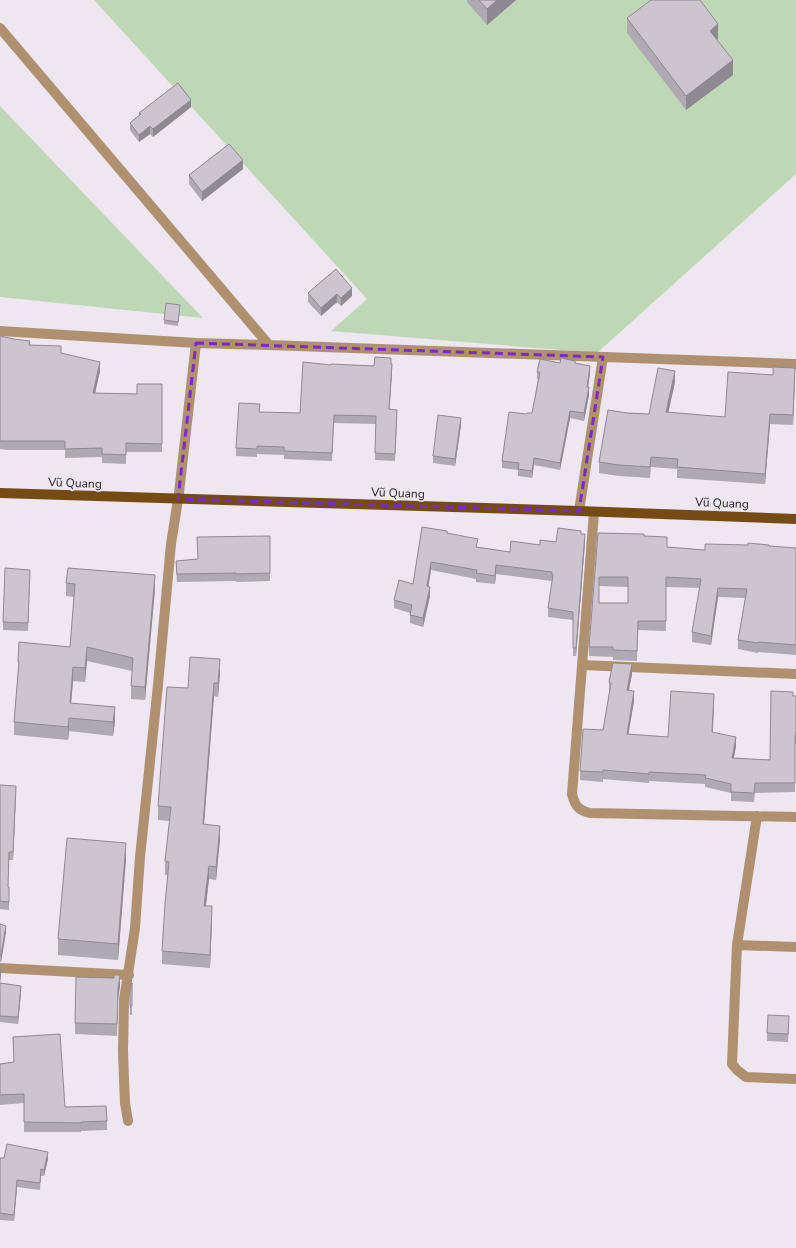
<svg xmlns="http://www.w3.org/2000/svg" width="796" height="1248" font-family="'Nunito Sans',sans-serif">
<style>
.green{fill:#c0d7b7}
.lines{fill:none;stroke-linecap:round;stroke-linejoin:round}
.minor{stroke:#af9171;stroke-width:10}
.major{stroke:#744b15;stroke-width:10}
.wall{fill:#afa9b2;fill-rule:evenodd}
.shaded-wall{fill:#8f8991}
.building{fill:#ccc4cf;stroke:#8f8991;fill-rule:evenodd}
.marked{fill:none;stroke:#7b2cbf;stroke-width:3;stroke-dasharray:8 5;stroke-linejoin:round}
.labels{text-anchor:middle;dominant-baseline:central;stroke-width:3.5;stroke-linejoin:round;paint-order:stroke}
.street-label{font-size:12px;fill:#252226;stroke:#eee6f1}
</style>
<rect width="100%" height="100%" fill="#eee6f1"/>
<path class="green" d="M 94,0 L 796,0 L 796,174 L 597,353 L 331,331 L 367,299 Z
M 0,106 L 203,318 L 0,297 Z"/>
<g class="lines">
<path class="minor" d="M 0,28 L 269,345
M 0,331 L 196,343 L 269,345 L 796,364
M 579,511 L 603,357
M 594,512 L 572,794 C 575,806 578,810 590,813 L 796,817
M 582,665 L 796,674
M 757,816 L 737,945 L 732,1064 L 737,1070 L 746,1077 L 796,1079
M 737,945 L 796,947
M 0,968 L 129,975
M 128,1121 L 125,1103 L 124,1079 L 123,1051 L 124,1000 L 135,928 L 140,857 L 158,685 L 171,544 L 179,493 L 196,343"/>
<path class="major" d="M 0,493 L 579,511 L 796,519"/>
</g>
<path class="wall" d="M 467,0 L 516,0 L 487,25 L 467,2 Z
M 627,18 L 718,39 L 717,40 L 733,75 L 686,110 L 627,33 Z
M 191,107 L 153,137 L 150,134 L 139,142 L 130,130 L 130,123 L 139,115 L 139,113 Z
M 243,169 L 202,201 L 189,184 L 189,175 Z
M 336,269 L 352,296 L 341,306 L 337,302 L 321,316 L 308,302 L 308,293 Z
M 180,309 L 178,326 L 164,324 L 164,320 Z
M 0,336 L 61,353 L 100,371 L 95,393 L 137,394 L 162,384 L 162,452 L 126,452 L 126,464 L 102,463 L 102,457 L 65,458 L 65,450 L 7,450 L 0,449 Z
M 560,363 L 575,363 L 590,373 L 588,387 L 589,395 L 584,421 L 570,418 L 560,470 L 534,465 L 532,478 L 518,476 L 518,470 L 502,468 L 502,461 L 526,414 L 532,413 L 538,379 L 537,379 L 537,372 Z
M 391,364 L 392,372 L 389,409 L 397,418 L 395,461 L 375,460 L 376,424 L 334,423 L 332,461 L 284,459 L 284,455 L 257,454 L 257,457 L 236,456 L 236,448 L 260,412 L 300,413 L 331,365 L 374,366 Z
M 795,378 L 793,425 L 770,424 L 765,484 L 677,478 L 677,469 L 651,467 L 650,478 L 619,476 L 599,473 L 599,462 L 627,413 L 649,414 L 675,382 L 668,412 L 725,417 Z
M 461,425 L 455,466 L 433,463 L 433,456 Z
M 447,533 L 478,547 L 510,552 L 540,545 L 556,542 L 581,534 L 585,542 L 576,656 L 573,656 L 573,620 L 548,617 L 548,608 L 552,581 L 496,574 L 495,584 L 476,582 L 476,579 L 431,570 L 428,587 L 430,596 L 423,627 L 410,623 L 410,613 L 394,608 L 394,600 L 413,584 Z
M 598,533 L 644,536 L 667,547 L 705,550 L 769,546 L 796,548 L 796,655 L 758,652 L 758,653 L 738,649 L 738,640 L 745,598 L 718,597 L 711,645 L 692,642 L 692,632 L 700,588 L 666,587 L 666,631 L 638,630 L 637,661 L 613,660 L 613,657 L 589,656 L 589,647 ZM 599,586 L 628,587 L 628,603 L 599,603 Z
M 270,536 L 270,581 L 236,582 L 236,581 L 177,582 L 176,569 L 176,561 L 197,559 Z
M 30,578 L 28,631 L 3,630 L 3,622 Z
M 66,583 L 155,589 L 145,700 L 131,699 L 131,686 L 132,671 L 87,661 L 85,682 L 73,681 L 71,703 L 115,721 L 113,736 L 69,731 L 68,740 L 14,735 L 14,722 L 18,672 L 19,642 L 70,647 L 74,597 L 66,596 Z
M 220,673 L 218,697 L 214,696 L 204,824 L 220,839 L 216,880 L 209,879 L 206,906 L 212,920 L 210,968 L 162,964 L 162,951 L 168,875 L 165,875 L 165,861 L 170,821 L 158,820 L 158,806 L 188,688 Z
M 632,674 L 629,690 L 634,701 L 628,734 L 668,737 L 714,703 L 713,732 L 736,746 L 734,758 L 770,760 L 793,696 L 796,696 L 796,744 L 795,744 L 795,792 L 755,793 L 754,802 L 731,801 L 731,793 L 705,787 L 705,784 L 649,781 L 649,783 L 603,779 L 603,782 L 580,780 L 580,771 L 603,730 L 610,692 L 609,691 L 609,682 Z
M 0,785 L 16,794 L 13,860 L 9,860 L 8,887 L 9,887 L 9,910 L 0,909 Z
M 126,859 L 118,960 L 58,955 L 58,939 Z
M 0,924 L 6,932 L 1,962 L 0,962 Z
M 0,968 L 1,975 L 0,983 L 21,992 L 18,1024 L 0,1022 Z
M 132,983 L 132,1015 L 130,1015 L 130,992 Z
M 120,986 L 118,1000 L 117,1036 L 75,1034 L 75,1023 Z
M 789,1024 L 788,1042 L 767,1041 L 767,1033 Z
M 13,1037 L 65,1107 L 107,1121 L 107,1130 L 81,1131 L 81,1132 L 24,1132 L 24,1103 L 0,1105 L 0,1064 L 14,1062 Z
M 0,1158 L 48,1159 L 44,1176 L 41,1176 L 40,1190 L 17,1187 L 14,1221 L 0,1220 Z"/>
<path class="shaded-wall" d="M 497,0 L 516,0 L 487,25 L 487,9 Z
M 718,24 L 718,39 L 710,45 L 710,31 Z
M 733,60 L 733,75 L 686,110 L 686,96 Z
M 191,100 L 191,107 L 153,137 L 153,129 Z
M 150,126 L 150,134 L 139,142 L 139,135 Z
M 243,160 L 243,169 L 202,201 L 202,192 Z
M 352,288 L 352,296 L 341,306 L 341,298 Z
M 337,294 L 337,302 L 321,316 L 321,308 Z
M 100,362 L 100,371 L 93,402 L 93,393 Z
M 392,364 L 392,372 L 389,417 L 389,409 Z
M 590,366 L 590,373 L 587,394 L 587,387 Z
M 795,368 L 795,378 L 793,425 L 793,415 Z
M 675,371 L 675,382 L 666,423 L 666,412 Z
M 589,387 L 589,395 L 584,421 L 584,413 Z
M 570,411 L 570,418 L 560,470 L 560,463 Z
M 770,414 L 770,424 L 765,484 L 765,474 Z
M 461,418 L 461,425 L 455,466 L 455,459 Z
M 534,458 L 534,465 L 532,478 L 532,471 Z
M 585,534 L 585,542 L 576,656 L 576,648 Z
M 431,562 L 431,570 L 427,595 L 427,586 Z
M 496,565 L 496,574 L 495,584 L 495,576 Z
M 155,575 L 155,589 L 145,700 L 145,687 Z
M 430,587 L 430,596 L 423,627 L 423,618 Z
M 718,588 L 718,597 L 711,645 L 711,636 Z
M 87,647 L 87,661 L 85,682 L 85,668 Z
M 220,659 L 220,673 L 218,697 L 218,683 Z
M 632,664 L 632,674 L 627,699 L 627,690 Z
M 73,667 L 73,681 L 70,716 L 70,703 Z
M 214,683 L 214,696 L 203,837 L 203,824 Z
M 634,691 L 634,701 L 627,743 L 627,734 Z
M 714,694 L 714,703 L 712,741 L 712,732 Z
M 115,707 L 115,721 L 113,736 L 113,722 Z
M 69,718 L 69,731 L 68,740 L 68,727 Z
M 736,737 L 736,746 L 732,767 L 732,758 Z
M 16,786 L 16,794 L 13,860 L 13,852 Z
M 220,826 L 220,839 L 216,880 L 216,867 Z
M 126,843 L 126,859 L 118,960 L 118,944 Z
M 209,866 L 209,879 L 204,920 L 204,906 Z
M 212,906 L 212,920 L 210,968 L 210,955 Z
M 6,926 L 6,932 L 1,962 L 1,955 Z
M 1,968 L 1,975 L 0,984 L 0,977 Z
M 120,975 L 120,986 L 118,1000 L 117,1036 L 118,989 Z
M 21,986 L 21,992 L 18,1024 L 18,1017 Z
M 48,1152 L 48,1159 L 44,1176 L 44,1170 Z
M 17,1180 L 17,1187 L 14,1221 L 14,1215 Z"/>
<path class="building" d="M 479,0 L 497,0 L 487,9 Z
M 651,0 L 700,0 L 718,24 L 710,31 L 733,60 L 686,96 L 627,18 Z
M 178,83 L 191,100 L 153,129 L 150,126 L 139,135 L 130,123 L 141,114 L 139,113 Z
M 229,144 L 243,160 L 202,192 L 189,175 Z
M 336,269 L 352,288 L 341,298 L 337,294 L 321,308 L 308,293 Z
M 166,303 L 180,305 L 178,322 L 164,320 Z
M 0,336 L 14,339 L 30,341 L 29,345 L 61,346 L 61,353 L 100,362 L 93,393 L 137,394 L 137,384 L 162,384 L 162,444 L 126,443 L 126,455 L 102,454 L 102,448 L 65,449 L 65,441 L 0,441 Z
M 375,357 L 391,358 L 391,364 L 392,364 L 389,409 L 397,410 L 395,454 L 375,453 L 376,416 L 334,415 L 332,453 L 284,451 L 284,447 L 257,446 L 257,449 L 236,448 L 239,403 L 260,404 L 259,412 L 300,413 L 303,362 L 331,365 L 331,364 L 374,366 Z
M 561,358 L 575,361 L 575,363 L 590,366 L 587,387 L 589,387 L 584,413 L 570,411 L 560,463 L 534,458 L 532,471 L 518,469 L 519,463 L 502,461 L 509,412 L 526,414 L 527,413 L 532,413 L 540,372 L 537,372 L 540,359 L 560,363 Z
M 773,367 L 795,368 L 793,415 L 770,414 L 765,474 L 677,467 L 678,459 L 651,457 L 650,467 L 619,465 L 599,462 L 608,410 L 627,413 L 649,414 L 658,368 L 675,371 L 666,412 L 725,417 L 728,372 L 773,375 Z
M 438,415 L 461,418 L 455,459 L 433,456 Z
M 422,527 L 447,531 L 447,533 L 478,539 L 476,547 L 510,552 L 511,541 L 540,545 L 540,540 L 556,542 L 558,528 L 581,531 L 581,534 L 585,534 L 576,648 L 573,648 L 573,612 L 548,608 L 553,575 L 552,575 L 552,572 L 496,565 L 495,576 L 476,573 L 477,570 L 431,562 L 427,586 L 430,587 L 423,618 L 410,615 L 412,605 L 394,600 L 399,580 L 413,584 Z
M 598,533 L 644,534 L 644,536 L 667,537 L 667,547 L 705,550 L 705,544 L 748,545 L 748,543 L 769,545 L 769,546 L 796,548 L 796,645 L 758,642 L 758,643 L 738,640 L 747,589 L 718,588 L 711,636 L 692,632 L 701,579 L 666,577 L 666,621 L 638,621 L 637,651 L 613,650 L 613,647 L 589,647 ZM 599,577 L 628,577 L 628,603 L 599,603 Z
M 270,536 L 270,573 L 236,574 L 236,573 L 177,574 L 176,561 L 198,559 L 197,537 Z
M 5,568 L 30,570 L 28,623 L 3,622 Z
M 68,568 L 155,575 L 145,687 L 131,686 L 133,658 L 87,647 L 85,668 L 73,667 L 70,703 L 115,707 L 113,722 L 69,718 L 68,727 L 14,722 L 19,662 L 18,662 L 19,642 L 70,647 L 75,584 L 66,583 Z
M 190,657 L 220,659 L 218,683 L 214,683 L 203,824 L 220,826 L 216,867 L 209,866 L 204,906 L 212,906 L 210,955 L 162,951 L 165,904 L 169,862 L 165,861 L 171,807 L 158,806 L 167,687 L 188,688 Z
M 613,663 L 632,664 L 627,690 L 634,691 L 627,734 L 668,737 L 671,691 L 714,694 L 712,732 L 736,737 L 732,758 L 770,760 L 771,691 L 793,692 L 793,696 L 796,696 L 796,735 L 795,735 L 795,783 L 755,783 L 754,793 L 731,792 L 731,784 L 705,778 L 706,775 L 649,772 L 649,774 L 603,770 L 603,772 L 580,771 L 583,729 L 603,730 L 611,683 L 609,682 Z
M 0,785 L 16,786 L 13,852 L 9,852 L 8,887 L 9,887 L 9,902 L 0,901 Z
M 67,838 L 126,843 L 118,944 L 58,939 Z
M 0,924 L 6,926 L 1,955 L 0,955 Z
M 0,968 L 1,968 L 0,977 Z
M 114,975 L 120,975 L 118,989 L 117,1024 L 75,1023 L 76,977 L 114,978 Z
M 0,983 L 21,986 L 18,1017 L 0,1016 Z
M 132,983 L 132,1006 L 130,1006 L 130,992 Z
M 768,1015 L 789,1016 L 788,1034 L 767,1033 Z
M 60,1034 L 65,1107 L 106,1106 L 107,1121 L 81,1122 L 81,1123 L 24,1122 L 24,1094 L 0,1095 L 0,1064 L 14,1062 L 13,1037 Z
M 7,1144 L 48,1152 L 44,1170 L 41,1169 L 40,1183 L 17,1180 L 14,1215 L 0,1213 L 0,1158 L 4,1158 Z"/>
<path class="marked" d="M 196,343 L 603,357 L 579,511 L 178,499 Z"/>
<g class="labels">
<g class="street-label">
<text transform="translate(75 483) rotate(2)">Vũ Quang</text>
<text transform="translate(398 493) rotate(2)">Vũ Quang</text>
<text transform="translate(722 503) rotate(2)">Vũ Quang</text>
</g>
</g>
</svg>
